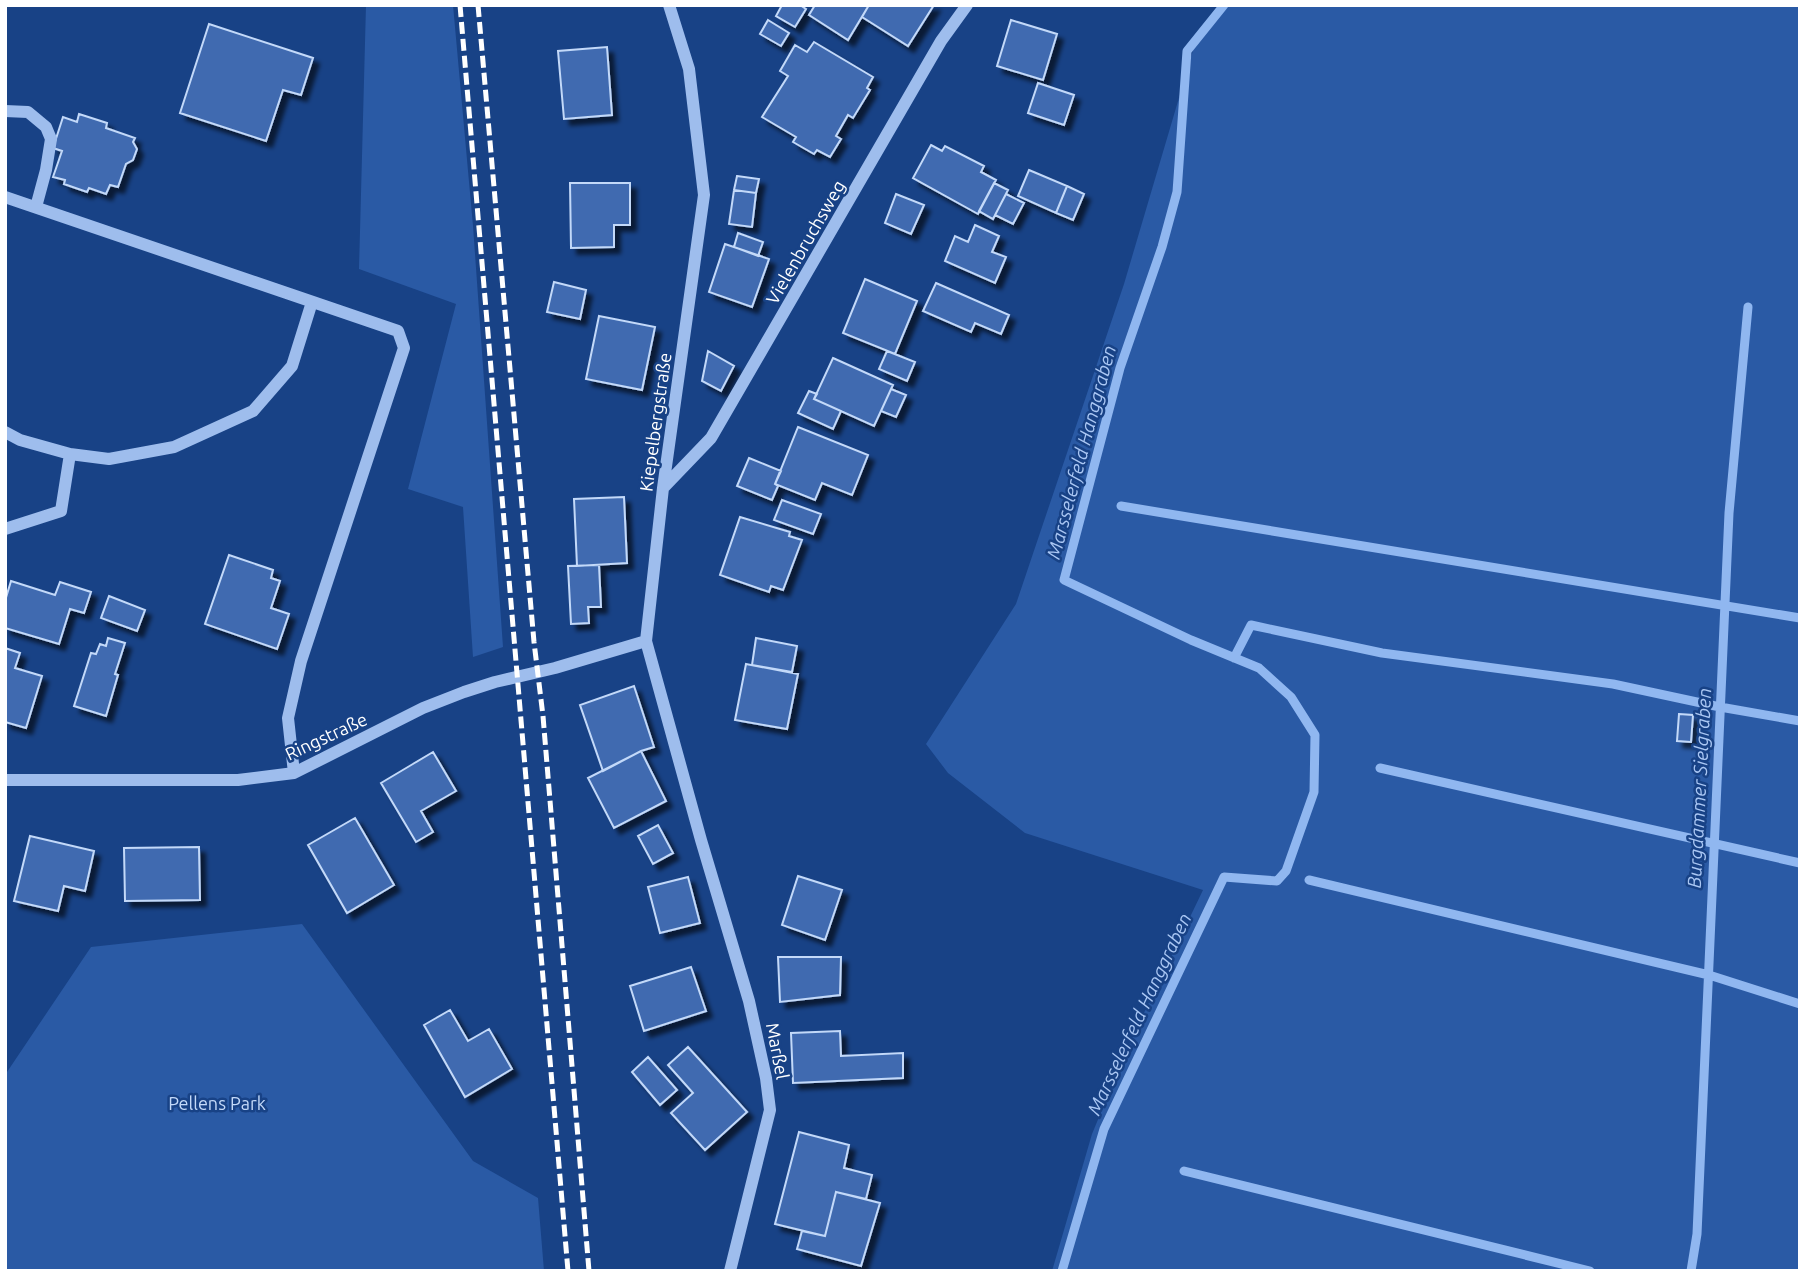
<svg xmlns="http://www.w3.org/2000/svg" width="1805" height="1276" font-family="Ubuntu,sans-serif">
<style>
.green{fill:#2a5aa5}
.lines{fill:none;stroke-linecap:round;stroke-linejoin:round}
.stream{stroke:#90b7f0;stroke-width:9}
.building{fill:#406bb0;stroke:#c3d9f9;stroke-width:2;filter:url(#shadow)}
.minor{stroke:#9ebded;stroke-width:12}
.rail{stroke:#fff;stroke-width:5;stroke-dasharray:12 5;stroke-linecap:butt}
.labels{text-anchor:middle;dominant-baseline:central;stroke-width:5;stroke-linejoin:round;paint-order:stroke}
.street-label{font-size:18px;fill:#fff;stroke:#184286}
.park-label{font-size:18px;fill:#c3d9f9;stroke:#184286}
.water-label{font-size:19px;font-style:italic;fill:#aac7f4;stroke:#184286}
</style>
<defs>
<filter id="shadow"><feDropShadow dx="6" dy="6" stdDeviation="2" flood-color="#0009"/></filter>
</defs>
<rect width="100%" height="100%" fill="#184286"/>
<path class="green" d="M 366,5 L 453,5 L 473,226 L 503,647 L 473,657 L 463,507 L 408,489 L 456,304 L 359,269 Z
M 1229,5 L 1800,5 L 1800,1271 L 1052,1271 L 1092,1134 L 1131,1040 L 1203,890 L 1025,833 L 948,773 L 926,744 L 1016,604 L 1124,284 L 1194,47 Z
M 302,924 L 473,1161 L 538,1198 L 544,1271 L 5,1271 L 5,1075 L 91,947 Z"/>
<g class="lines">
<path class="stream" d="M 1121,506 L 1800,618
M 1234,658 L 1251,625 L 1382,653 L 1613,684 L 1720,707 L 1800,721
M 1380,768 L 1800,863
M 1309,880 L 1709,975 L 1800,1004
M 1184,1171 L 1590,1271
M 1062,1271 L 1104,1129 L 1224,877 L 1277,881 L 1286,871 L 1314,792 L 1315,735 L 1291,697 L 1259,668 L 1191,640 L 1064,580 L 1120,368 L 1162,247 L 1177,192 L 1187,51 L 1224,5
M 1691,1271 L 1697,1234 L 1729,513 L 1748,307"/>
</g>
<path class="building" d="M 782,5 L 800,5 L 806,9 L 795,27 L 776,16 Z
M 815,5 L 869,5 L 848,40 L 809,15 Z
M 869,5 L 934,5 L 908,46 L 862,17 Z
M 768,20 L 789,33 L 781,46 L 760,34 Z
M 1011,20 L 1057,34 L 1043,80 L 997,66 Z
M 209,24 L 313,58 L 301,95 L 283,90 L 266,141 L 180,113 Z
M 814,42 L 873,77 L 867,88 L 870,90 L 853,118 L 848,115 L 836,136 L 841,139 L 830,157 L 817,150 L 814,154 L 793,142 L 796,137 L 762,117 L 788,76 L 780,71 L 795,45 L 807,52 Z
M 607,47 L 612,115 L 564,119 L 558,51 Z
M 1038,83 L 1074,95 L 1064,125 L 1028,113 Z
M 79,114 L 107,123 L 106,128 L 135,138 L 133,142 L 137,149 L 133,160 L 126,164 L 118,187 L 110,185 L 106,194 L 89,188 L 87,192 L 64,184 L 65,180 L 53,177 L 62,151 L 53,148 L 63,117 L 77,122 Z
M 931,145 L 942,151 L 945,146 L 984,166 L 981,172 L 996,180 L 978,214 L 913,178 Z
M 1029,170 L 1067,186 L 1056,213 L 1018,196 Z
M 737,176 L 759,179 L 756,193 L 734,190 Z
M 570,183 L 630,183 L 630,225 L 614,225 L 614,247 L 571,248 Z
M 994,183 L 1008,190 L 993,219 L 979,211 Z
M 1067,186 L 1084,194 L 1073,220 L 1056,213 Z
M 734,190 L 756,193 L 752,227 L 729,224 Z
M 896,194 L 924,205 L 911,234 L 885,223 Z
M 1006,194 L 1024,203 L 1013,224 L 995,215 Z
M 975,225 L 999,236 L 992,252 L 1006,257 L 995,283 L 945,261 L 955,236 L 968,242 Z
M 738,233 L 763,242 L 758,256 L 734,247 Z
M 725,244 L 769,259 L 752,307 L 709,292 Z
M 865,279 L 917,301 L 895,354 L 843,333 Z
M 554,282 L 586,290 L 580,319 L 547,312 Z
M 936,283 L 1009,315 L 1001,334 L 975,323 L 971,332 L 923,311 Z
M 599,316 L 655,327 L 642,390 L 586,379 Z
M 708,351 L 734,366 L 721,391 L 702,381 Z
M 887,351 L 915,362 L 907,381 L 879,369 Z
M 833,358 L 893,385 L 874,426 L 814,399 Z
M 891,389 L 906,395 L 896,417 L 881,411 Z
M 809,391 L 817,394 L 814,399 L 841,411 L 833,429 L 798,413 Z
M 798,427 L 868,455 L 852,495 L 822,483 L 815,500 L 775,484 Z
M 749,458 L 781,471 L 775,484 L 778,486 L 772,500 L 737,486 Z
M 624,497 L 627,563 L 577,566 L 574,499 Z
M 782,500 L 821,514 L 813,534 L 774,520 Z
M 740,517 L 790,532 L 789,536 L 802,540 L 783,590 L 771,586 L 769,592 L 720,575 Z
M 229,555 L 273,570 L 271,578 L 280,581 L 271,608 L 289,614 L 277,649 L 205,624 Z
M 599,565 L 601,607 L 588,607 L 589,623 L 571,624 L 568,566 Z
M 11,581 L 55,595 L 60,582 L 91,592 L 84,613 L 70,609 L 59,644 L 5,628 L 5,601 Z
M 109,596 L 145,610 L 137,631 L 101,618 Z
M 108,638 L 125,643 L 115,674 L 118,675 L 106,716 L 74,706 L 91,653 L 96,654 L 100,644 L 106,646 Z
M 756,638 L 797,646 L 792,672 L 752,665 Z
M 5,648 L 20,653 L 15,668 L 42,676 L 26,728 L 5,722 Z
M 746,664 L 798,674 L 787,729 L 735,720 Z
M 634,686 L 654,747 L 641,751 L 603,771 L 580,705 Z
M 1679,714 L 1693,715 L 1691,742 L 1677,741 Z
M 641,751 L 666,801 L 614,828 L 588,778 Z
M 433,752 L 456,791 L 421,811 L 433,832 L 416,842 L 381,783 Z
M 355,818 L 394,885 L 347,913 L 308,845 Z
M 658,825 L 673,853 L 653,864 L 638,836 Z
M 30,836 L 94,851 L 85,891 L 64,886 L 58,911 L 14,901 Z
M 199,847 L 200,900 L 125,901 L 124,848 Z
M 798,876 L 842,890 L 825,940 L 782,925 Z
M 688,877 L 700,923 L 660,933 L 648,887 Z
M 778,957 L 841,957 L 840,995 L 780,1002 Z
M 691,967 L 706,1011 L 644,1031 L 630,986 Z
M 450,1010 L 468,1041 L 489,1029 L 512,1069 L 465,1097 L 424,1025 Z
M 840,1031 L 841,1056 L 903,1053 L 903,1078 L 793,1083 L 791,1033 Z
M 688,1047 L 747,1112 L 705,1150 L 671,1113 L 693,1093 L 668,1065 Z
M 648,1057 L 677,1090 L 660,1105 L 632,1072 Z
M 799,1132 L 849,1145 L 844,1168 L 872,1175 L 866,1199 L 836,1192 L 825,1236 L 775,1224 Z
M 836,1192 L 880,1203 L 861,1266 L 797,1249 L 802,1231 L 825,1236 Z"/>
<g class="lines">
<path class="minor" d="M 669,5 L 689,69 L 704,195 L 663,488 L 646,641 L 701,840 L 749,1001 L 766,1078 L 770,1110 L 730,1271
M 5,111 L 28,112 L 46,127 L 51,139 L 46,170 L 36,207
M 5,197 L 398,331 L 404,348 L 301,661 L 288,718 L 294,773
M 5,432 L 20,440 L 70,454 L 109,459 L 174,447 L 253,411 L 292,366 L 312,302
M 663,488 L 711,438 L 941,41 L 967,5
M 5,529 L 61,511 L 70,454
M 5,780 L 238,780 L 294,773 L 423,708 L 464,692 L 495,682 L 555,668 L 646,641"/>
<path class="rail" d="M 460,5 L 568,1271
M 478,5 L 534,642 L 543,716 L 589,1271"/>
</g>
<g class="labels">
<g class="street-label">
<text transform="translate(805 242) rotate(-60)">Vielenbruchsweg</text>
<text transform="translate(655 422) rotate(-82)">Kiepelbergstraße</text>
<text transform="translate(326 736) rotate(-25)">Ringstraße</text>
<text transform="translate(778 1051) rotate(79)">Marßel</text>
</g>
<g class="park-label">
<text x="217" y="1103">Pellens Park</text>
</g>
<g class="water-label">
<text transform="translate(1081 452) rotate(-75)">Marsselerfeld Hanggraben</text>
<text transform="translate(1699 788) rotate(-87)">Burgdammer Sielgraben</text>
<text transform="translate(1139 1014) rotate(-65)">Marsselerfeld Hanggraben</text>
</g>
</g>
<rect width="1805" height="1276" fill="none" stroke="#ffffff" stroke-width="14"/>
</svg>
